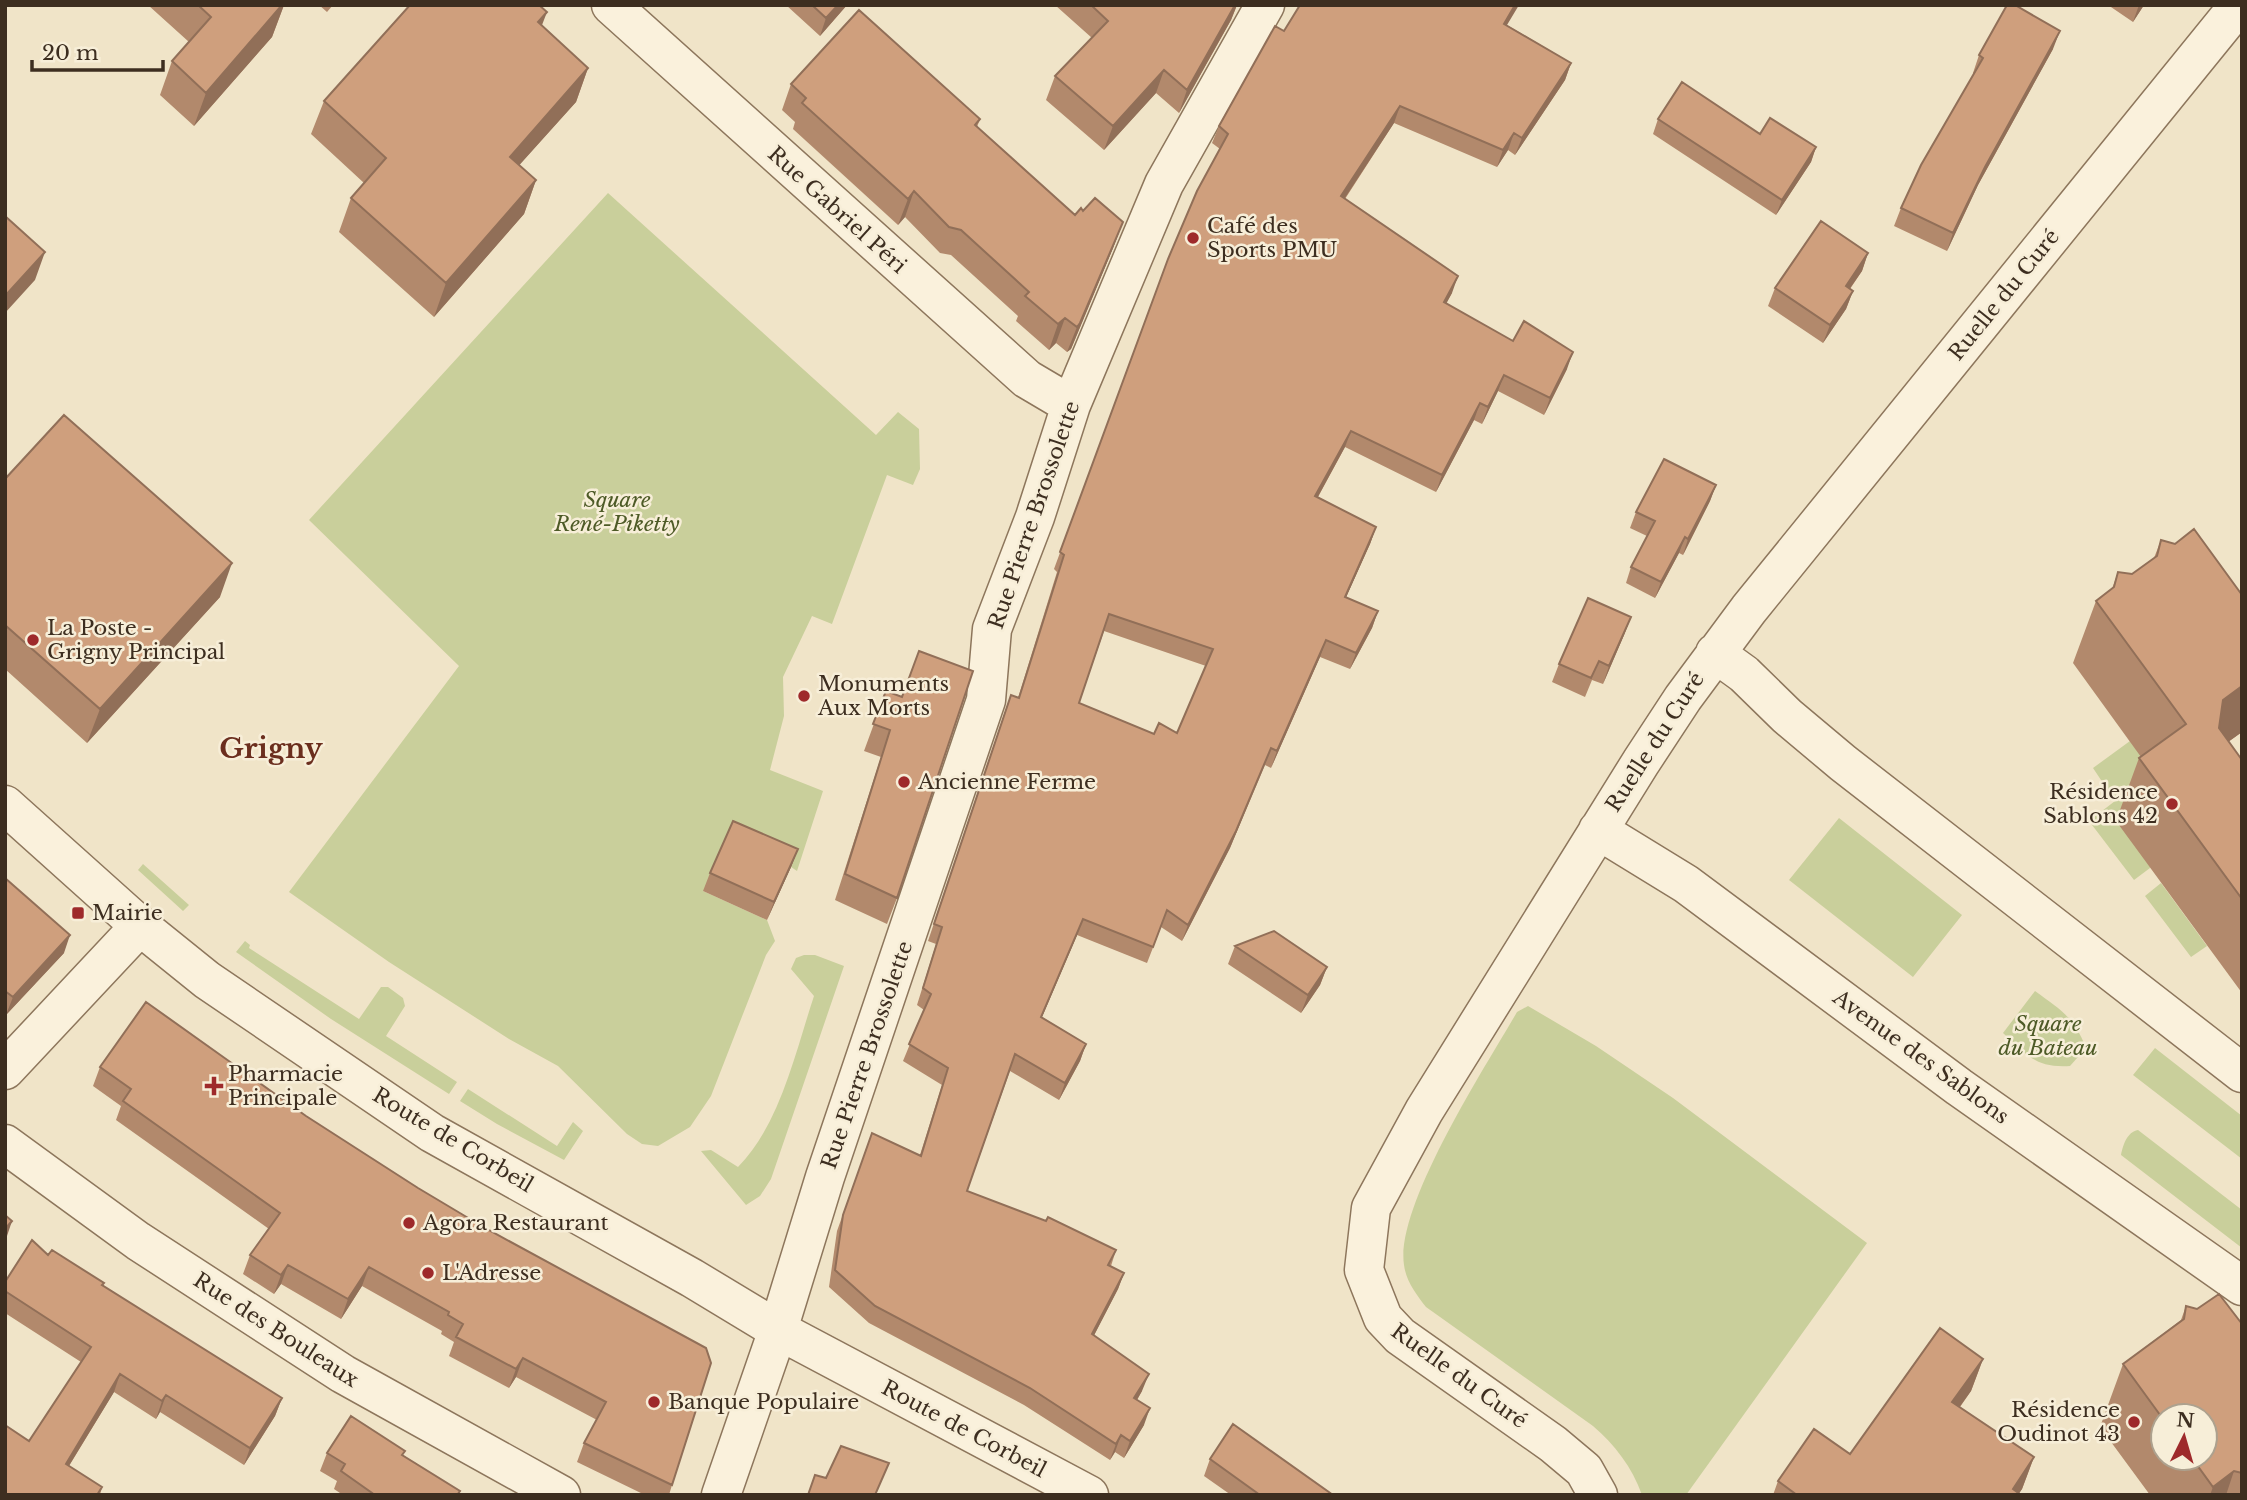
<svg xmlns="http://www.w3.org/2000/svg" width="2247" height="1500" font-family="'Libre Baskerville',serif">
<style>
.green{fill:#c9cf9b}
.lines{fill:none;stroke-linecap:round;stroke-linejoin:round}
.street-casing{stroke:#8d765c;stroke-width:41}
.street{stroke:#faf1dc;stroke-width:38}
.wall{fill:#b2896c;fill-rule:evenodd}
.shaded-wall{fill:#916f58}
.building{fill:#cf9f7d;stroke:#916f58;stroke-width:2;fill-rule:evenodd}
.poi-dot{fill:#9e2a2b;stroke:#f7eed8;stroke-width:2.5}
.labels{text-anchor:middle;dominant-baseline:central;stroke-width:5;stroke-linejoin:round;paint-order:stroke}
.street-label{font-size:21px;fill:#3d2e20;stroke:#f7eed8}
.poi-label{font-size:21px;fill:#3d2e20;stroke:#f7eed8;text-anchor:start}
.park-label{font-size:21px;font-style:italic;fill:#4d5a26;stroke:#f7eed8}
.district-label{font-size:28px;font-weight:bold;fill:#6b2e1e;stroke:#f7eed8}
</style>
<rect width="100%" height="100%" fill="#f0e4c8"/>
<path class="green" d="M 608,193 L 876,435 L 898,412 L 919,429 L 920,469 L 913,485 L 887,475 L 832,624 L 812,616 L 783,677 L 784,716 L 770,770 L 823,791 L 797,871 L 791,867 L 703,891 L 767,920 L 775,941 L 766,955 L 711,1096 L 690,1127 L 658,1146 L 642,1144 L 627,1134 L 558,1066 L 509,1039 L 389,962 L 289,892 L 459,666 L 309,520 Z
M 2130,741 L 2163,786 L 2150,868 L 2134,880 L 2089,821 L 2115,801 L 2093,768 Z
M 1839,818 L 1962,915 L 1913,977 L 1789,880 Z
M 143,864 L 189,905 L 183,911 L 138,870 Z
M 2161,883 L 2207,946 L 2191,957 L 2145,896 Z
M 245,941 L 250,945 L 249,948 L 359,1019 L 381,987 L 388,987 L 403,998 L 405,1006 L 386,1036 L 457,1082 L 449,1094 L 331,1019 L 236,952 Z
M 804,955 L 815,955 L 844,966 L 771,1179 L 760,1196 L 746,1205 L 701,1151 L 711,1150 L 738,1167 C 780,1125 796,1050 814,996 L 791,969 L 796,958 Z
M 2035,991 C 2061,1010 2074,1017 2086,1048 L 2070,1066 C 2035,1068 2027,1055 2003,1033 Z
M 1528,1006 L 1596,1046 L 1673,1098 L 1867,1243 L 1686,1495 L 1642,1495 C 1632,1467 1615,1445 1593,1426 L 1426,1307 C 1416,1294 1406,1281 1404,1265 C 1395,1206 1486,1066 1517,1012 Z
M 2155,1048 L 2242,1116 L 2242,1159 L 2133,1075 Z
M 468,1089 L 557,1146 L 573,1122 L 583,1131 L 564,1160 L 497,1124 L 460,1101 Z
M 2138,1130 L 2242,1210 L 2242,1248 L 2121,1155 C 2123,1145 2127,1132 2138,1130 Z"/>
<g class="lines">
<g class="street-casing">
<path id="street" d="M 611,5 L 1027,379 L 1071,405
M 1715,653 L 1744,674 L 1787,716 L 1843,763 L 2242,1073
M 5,805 L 140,926 L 207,980 L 432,1133 L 692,1278 L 778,1330 L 1089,1495
M 1598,830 L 1686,884 L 1959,1087 L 2242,1286
M 5,1070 L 140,926
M 5,1144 L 138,1241 L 343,1374 L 561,1495
M 721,1495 L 778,1330 L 825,1177 L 986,700 L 992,629 L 1035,517 L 1071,405 L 1164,184 L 1265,5
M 1598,1495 L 1584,1470 L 1553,1444 L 1400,1336 L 1383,1318 L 1364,1270 L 1371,1208 L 1424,1111 L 1641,762 L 1683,698 L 1749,609 L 2239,5"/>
</g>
<use href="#street" class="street"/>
</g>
<path class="wall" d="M 148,5 L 284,5 L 272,37 L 194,126 L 160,95 L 172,61 L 189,42 Z
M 319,5 L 333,5 L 327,12 Z
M 786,5 L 847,5 L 820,36 Z
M 1055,5 L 1237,5 L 1231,20 L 1179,113 L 1156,93 L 1104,150 L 1046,100 L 1055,76 L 1092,38 Z
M 2108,5 L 2144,5 L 2133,22 Z
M 1507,25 L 1571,63 L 1565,80 L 1515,155 L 1508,150 L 1497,167 L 1394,123 L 1345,199 L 1452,293 L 1446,303 L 1513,341 L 1567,369 L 1544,415 L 1498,391 L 1482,424 L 1474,420 L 1436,492 L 1345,447 L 1318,497 L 1376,527 L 1370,544 L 1346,597 L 1378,611 L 1372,628 L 1350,669 L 1320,657 L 1271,768 L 1265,765 L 1230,848 L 1182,941 L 1161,927 L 1147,963 L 1077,935 L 1042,1017 L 1086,1044 L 1080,1061 L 1059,1100 L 1010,1071 L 967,1191 L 1116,1250 L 1111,1266 L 1124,1273 L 1118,1289 L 1094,1335 L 1142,1391 L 1137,1400 L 1144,1425 L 1124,1458 L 1115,1452 L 1110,1460 L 1024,1405 L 869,1323 L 829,1287 L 837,1231 L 872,1133 L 920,1155 L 942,1085 L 903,1061 L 924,1010 L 917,1005 L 936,944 L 928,941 L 1005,712 L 1018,698 L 1057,572 L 1054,569 L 1168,259 L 1220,149 L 1212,143 L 1219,126 L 1284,31 ZM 1104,631 L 1206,666 L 1177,733 L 1154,734 L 1079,703 Z
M 542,26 L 588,68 L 576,102 L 519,165 L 536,180 L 524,214 L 434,317 L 339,232 L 351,198 L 364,183 L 311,134 L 324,101 Z
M 2053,49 L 1978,185 L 1947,251 L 1894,226 L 1901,208 L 1974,74 L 1973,73 L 1979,55 Z
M 791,84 L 980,119 L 977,127 L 1075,215 L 1083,211 L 1123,222 L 1113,248 L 1071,349 L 1067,352 L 1056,343 L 1049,350 L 1016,321 L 1018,316 L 951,255 L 940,253 L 905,217 L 898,225 L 793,129 L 795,122 L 782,110 Z
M 1658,119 L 1760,134 L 1816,147 L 1811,162 L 1776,215 L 1653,134 Z
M 1868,253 L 1862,271 L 1850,289 L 1853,291 L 1846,309 L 1823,343 L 1768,306 L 1775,288 Z
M 5,479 L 220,597 L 87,743 L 5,669 Z
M 1716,485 L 1710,501 L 1683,555 L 1679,553 L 1655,598 L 1626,583 L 1631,567 L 1647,536 L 1630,528 L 1636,512 Z
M 2161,540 L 2242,732 L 2228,742 L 2242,760 L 2242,993 L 2116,821 L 2139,758 L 2141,757 L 2073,663 L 2096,601 L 2112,589 L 2118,572 L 2132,574 L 2154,558 Z
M 1631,617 L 1624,635 L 1603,684 L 1592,680 L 1585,697 L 1552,682 L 1559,664 Z
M 886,691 L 902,697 L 897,898 L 887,924 L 835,900 L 881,757 L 864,751 Z
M 798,849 L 791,867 L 767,920 L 703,891 L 710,873 Z
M 5,878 L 64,953 L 6,1015 L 5,1015 Z
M 1235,946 L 1327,967 L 1320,985 L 1301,1013 L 1228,964 Z
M 100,1067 L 306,1116 L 418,1188 L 485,1228 L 672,1485 L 669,1495 L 645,1495 L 577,1462 L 584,1443 L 597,1420 L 516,1377 L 509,1388 L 449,1356 L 454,1342 L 441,1334 L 442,1331 L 362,1286 L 341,1319 L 281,1284 L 274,1294 L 243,1274 L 250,1255 L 269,1229 L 116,1120 L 121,1106 L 93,1086 Z
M 5,1282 L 104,1283 L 103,1286 L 282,1398 L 275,1416 L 244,1465 L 160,1412 L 156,1419 L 114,1392 L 69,1466 L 102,1487 L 100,1495 L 5,1495 L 29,1441 L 81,1362 L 5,1313 Z
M 2186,1306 L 2242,1324 L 2242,1495 L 2150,1495 L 2100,1427 L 2123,1364 L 2181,1320 ZM 2163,1416 L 2205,1458 L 2163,1458 Z
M 1983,1359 L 1971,1391 L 1960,1407 L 2034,1457 L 2022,1489 L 2019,1493 L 2021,1495 L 1773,1495 L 1778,1481 L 1850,1454 Z
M 405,1451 L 403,1455 L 459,1495 L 343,1495 L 334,1489 L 337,1481 L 320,1471 L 327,1453 Z
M 1210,1459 L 1333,1495 L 1231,1495 L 1204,1476 Z"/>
<path class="shaded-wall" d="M 282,5 L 284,5 L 272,37 L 194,126 L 206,93 Z
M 838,5 L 847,5 L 820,36 L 826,18 Z
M 1235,5 L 1237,5 L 1231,20 L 1179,113 L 1187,90 Z
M 1515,5 L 1519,5 L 1498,40 L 1504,24 Z
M 2139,5 L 2144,5 L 2133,22 Z
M 547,12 L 534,46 L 538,22 Z
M 2060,31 L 2053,49 L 1978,185 L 1947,251 L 1953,233 L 1985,167 Z
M 1571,63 L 1565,80 L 1515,155 L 1522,138 Z
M 588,68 L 576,102 L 497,190 L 510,157 Z
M 1164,70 L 1156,93 L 1104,150 L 1113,126 Z
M 1400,106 L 1394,123 L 1335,213 L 1341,196 Z
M 1514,133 L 1508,150 L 1497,167 L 1503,150 Z
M 1816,147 L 1811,162 L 1776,215 L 1782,200 Z
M 536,180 L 524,214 L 434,317 L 446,283 Z
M 914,191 L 905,217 L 898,225 L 908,199 Z
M 1123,222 L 1113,248 L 1071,349 L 1067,352 L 1077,327 Z
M 45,252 L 35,280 L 5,313 L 5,296 Z
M 1868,253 L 1862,271 L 1839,304 L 1846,286 Z
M 1458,276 L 1452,293 L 1438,319 L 1444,302 Z
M 1853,291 L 1846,309 L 1823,343 L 1830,325 Z
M 1065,318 L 1056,343 L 1049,350 L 1058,324 Z
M 1573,352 L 1567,369 L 1544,415 L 1550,398 Z
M 1504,375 L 1498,391 L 1482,424 L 1488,407 Z
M 1480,403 L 1474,420 L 1436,492 L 1442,475 Z
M 1351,431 L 1345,447 L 1309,513 L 1315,496 Z
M 1716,485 L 1710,501 L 1683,555 L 1688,539 Z
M 1376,527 L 1370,544 L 1339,613 L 1345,597 Z
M 1685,537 L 1679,553 L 1655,598 L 1661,582 Z
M 232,563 L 220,597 L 87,743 L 100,709 Z
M 1378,611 L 1372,628 L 1350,669 L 1356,653 Z
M 1631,617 L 1624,635 L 1603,684 L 1609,666 Z
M 1326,640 L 1320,657 L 1271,768 L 1277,751 Z
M 2242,686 L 2242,732 L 2200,762 L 2223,700 Z
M 1271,748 L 1230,848 L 1182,941 L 1188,925 Z
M 798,849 L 791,867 L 767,920 L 774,902 Z
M 1083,919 L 1077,935 L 1035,1033 L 1041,1017 Z
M 70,935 L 64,953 L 6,1015 L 13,997 Z
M 1327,967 L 1320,985 L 1301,1013 L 1308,995 Z
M 1086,1044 L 1080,1061 L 1059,1100 L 1065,1083 Z
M 12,1221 L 6,1239 L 5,1240 L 5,1229 Z
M 288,1265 L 281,1284 L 274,1294 L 281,1275 Z
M 369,1267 L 362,1286 L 341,1319 L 348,1299 Z
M 1124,1273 L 1118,1289 L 1086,1351 L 1092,1334 Z
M 523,1358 L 516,1377 L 509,1388 L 516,1369 Z
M 1983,1359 L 1971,1391 L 1940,1434 L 1952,1402 Z
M 120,1374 L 114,1392 L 59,1482 L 66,1464 Z
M 1149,1374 L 1142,1391 L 1128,1415 L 1134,1398 Z
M 166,1395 L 160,1412 L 156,1419 L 162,1401 Z
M 282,1398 L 275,1416 L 244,1465 L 250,1448 Z
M 1150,1408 L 1144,1425 L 1124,1458 L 1130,1441 Z
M 1121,1435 L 1115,1452 L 1110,1460 L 1116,1444 Z
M 2034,1457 L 2022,1489 L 2018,1495 L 2013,1489 Z
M 2234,1471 L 2226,1495 L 2210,1495 L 2213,1487 Z"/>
<path class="building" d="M 198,5 L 282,5 L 206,93 L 172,61 L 211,17 Z
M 410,5 L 539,5 L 547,12 L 538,22 L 588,68 L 510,157 L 536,180 L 446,283 L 351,198 L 386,158 L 324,101 Z
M 812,5 L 838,5 L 826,18 Z
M 1091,5 L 1235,5 L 1187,90 L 1164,70 L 1113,126 L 1055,76 L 1108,21 Z
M 1300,5 L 1515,5 L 1504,24 L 1571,63 L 1522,138 L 1514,133 L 1503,150 L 1400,106 L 1341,196 L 1458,276 L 1444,302 L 1513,341 L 1524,321 L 1573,352 L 1550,398 L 1504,375 L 1488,407 L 1480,403 L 1442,475 L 1351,431 L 1315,496 L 1376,527 L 1345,597 L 1378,611 L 1356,653 L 1326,640 L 1277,751 L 1271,748 L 1236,831 L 1188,925 L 1167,910 L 1153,947 L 1083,919 L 1041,1017 L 1086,1044 L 1065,1083 L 1015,1054 L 967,1191 L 1046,1221 L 1048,1217 L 1116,1250 L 1108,1265 L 1124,1273 L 1092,1334 L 1149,1374 L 1134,1398 L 1150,1408 L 1130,1441 L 1121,1435 L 1116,1444 L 1030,1388 L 875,1306 L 835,1270 L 843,1215 L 872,1133 L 921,1156 L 948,1068 L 909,1044 L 931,994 L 923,988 L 942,927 L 934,924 L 1011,695 L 1019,698 L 1064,555 L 1060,552 L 1168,259 L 1197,191 L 1228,134 L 1219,126 L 1275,26 L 1284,31 ZM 1109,614 L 1213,649 L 1177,733 L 1159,723 L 1154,734 L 1079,703 Z
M 2007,5 L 2015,5 L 2060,31 L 1985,167 L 1953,233 L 1901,208 L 1921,165 L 1983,58 L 1979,55 Z
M 859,10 L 980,119 L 975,125 L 1075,215 L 1081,208 L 1083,211 L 1095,198 L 1123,222 L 1080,323 L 1077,327 L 1065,318 L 1058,324 L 1025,296 L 1029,292 L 961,230 L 949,227 L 914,191 L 908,199 L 802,103 L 806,98 L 791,84 Z
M 1682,82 L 1760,134 L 1770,118 L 1816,147 L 1782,200 L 1658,119 Z
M 5,216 L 45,252 L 5,296 Z
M 1821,221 L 1868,253 L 1846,286 L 1853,291 L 1830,325 L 1775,288 Z
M 64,415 L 232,563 L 100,709 L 5,625 L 5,479 Z
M 1664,459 L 1716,485 L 1688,539 L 1685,537 L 1661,582 L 1631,567 L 1655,521 L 1636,512 Z
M 2194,529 L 2242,595 L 2242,686 L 2223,700 L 2219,728 L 2242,760 L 2242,899 L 2139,758 L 2186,724 L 2096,601 L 2114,587 L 2118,572 L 2132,574 L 2157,556 L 2161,540 L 2175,544 Z
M 1588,598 L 1631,617 L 1609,666 L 1599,661 L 1591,678 L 1559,664 Z
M 919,651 L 973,671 L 897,898 L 845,874 L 890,730 L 873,724 L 886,691 L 902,697 Z
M 733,821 L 798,849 L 774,902 L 710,873 Z
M 5,878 L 70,935 L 13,997 L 5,991 Z
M 1274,931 L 1327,967 L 1308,995 L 1235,946 Z
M 146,1002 L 306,1116 L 418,1188 L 485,1228 L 706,1348 L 711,1363 L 672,1485 L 584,1443 L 606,1402 L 523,1358 L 516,1369 L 456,1337 L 463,1324 L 448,1315 L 449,1312 L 369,1267 L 348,1299 L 288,1265 L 281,1275 L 250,1255 L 280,1213 L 123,1101 L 131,1089 L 100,1067 Z
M 5,1215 L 12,1221 L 5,1229 Z
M 32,1240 L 48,1255 L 52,1250 L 104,1283 L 102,1285 L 282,1398 L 250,1448 L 166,1395 L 162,1401 L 120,1374 L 66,1464 L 102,1487 L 97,1495 L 5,1495 L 5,1425 L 29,1441 L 91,1347 L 5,1291 L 5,1282 Z
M 2219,1294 L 2242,1324 L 2242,1473 L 2234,1471 L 2213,1487 L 2192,1458 L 2205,1458 L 2205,1416 L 2163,1416 L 2163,1419 L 2123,1364 L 2184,1319 L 2186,1306 L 2197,1309 Z
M 1940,1328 L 1983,1359 L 1952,1402 L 2034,1457 L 2013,1489 L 2021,1495 L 1797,1495 L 1778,1481 L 1814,1429 L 1850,1454 Z
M 351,1416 L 405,1451 L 402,1455 L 460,1491 L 457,1495 L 375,1495 L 341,1471 L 345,1464 L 327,1453 Z
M 1233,1424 L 1333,1495 L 1260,1495 L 1210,1459 Z
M 841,1446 L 889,1463 L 875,1495 L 808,1495 L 815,1475 L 826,1478 Z"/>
<g class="poi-dot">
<circle cx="1193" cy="238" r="7"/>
<circle cx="33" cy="640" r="7"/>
<circle cx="804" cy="696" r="7"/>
<circle cx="904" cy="782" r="7"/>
<circle cx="2172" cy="804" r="7"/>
<rect x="71" y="906" width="14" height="14" rx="3.5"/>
<path d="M210.5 1075.5h7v7h7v7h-7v7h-7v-7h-7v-7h7z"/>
<circle cx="409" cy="1223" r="7"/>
<circle cx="428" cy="1273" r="7"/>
<circle cx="654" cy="1402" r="7"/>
<circle cx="2134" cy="1422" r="7"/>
</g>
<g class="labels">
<g class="street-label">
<text transform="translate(837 210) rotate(42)">Rue Gabriel Péri</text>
<text transform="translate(2004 295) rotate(-51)">Ruelle du Curé</text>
<text transform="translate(1034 515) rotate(-71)">Rue Pierre Brossolette</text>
<text transform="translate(1655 742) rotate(-57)">Ruelle du Curé</text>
<text transform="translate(867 1055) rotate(-71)">Rue Pierre Brossolette</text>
<text transform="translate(1921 1057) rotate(36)">Avenue des Sablons</text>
<text transform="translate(453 1140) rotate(31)">Route de Corbeil</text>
<text transform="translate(276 1330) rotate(33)">Rue des Bouleaux</text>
<text transform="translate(1459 1376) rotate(36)">Ruelle du Curé</text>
<text transform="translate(964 1429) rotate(28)">Route de Corbeil</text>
</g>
<g class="poi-label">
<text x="1207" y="226">Café des<tspan x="1207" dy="24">Sports PMU</tspan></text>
<text x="47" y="628">La Poste -<tspan x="47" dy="24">Grigny Principal</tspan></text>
<text x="818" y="684">Monuments<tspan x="818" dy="24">Aux Morts</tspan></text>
<text x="918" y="782">Ancienne Ferme</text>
<text x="2158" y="792" text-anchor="end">Résidence<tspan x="2158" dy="24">Sablons 42</tspan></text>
<text x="92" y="913">Mairie</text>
<text x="228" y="1074">Pharmacie<tspan x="228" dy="24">Principale</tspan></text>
<text x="423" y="1223">Agora Restaurant</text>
<text x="442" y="1273">L'Adresse</text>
<text x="668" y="1402">Banque Populaire</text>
<text x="2120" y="1410" text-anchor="end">Résidence<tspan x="2120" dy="24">Oudinot 43</tspan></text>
</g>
<g class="park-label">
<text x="617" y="500">Square<tspan x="617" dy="24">René-Piketty</tspan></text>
<text x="2048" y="1024">Square<tspan x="2048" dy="24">du Bateau</tspan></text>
</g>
<g class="district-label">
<text x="271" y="748">Grigny</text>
</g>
</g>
<rect width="2247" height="1500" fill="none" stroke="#3d2e20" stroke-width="14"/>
<g transform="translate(2184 1437) rotate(5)"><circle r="33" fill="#f7eed8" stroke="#ada18e" stroke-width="2"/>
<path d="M0-5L12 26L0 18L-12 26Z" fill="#9e2a2b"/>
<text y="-10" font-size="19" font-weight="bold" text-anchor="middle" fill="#3d2e20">N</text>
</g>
<path d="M32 60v10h131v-10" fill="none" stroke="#3d2e20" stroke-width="3.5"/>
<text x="42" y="60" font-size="21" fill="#3d2e20" stroke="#f7eed8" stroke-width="5" paint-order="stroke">20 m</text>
</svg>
